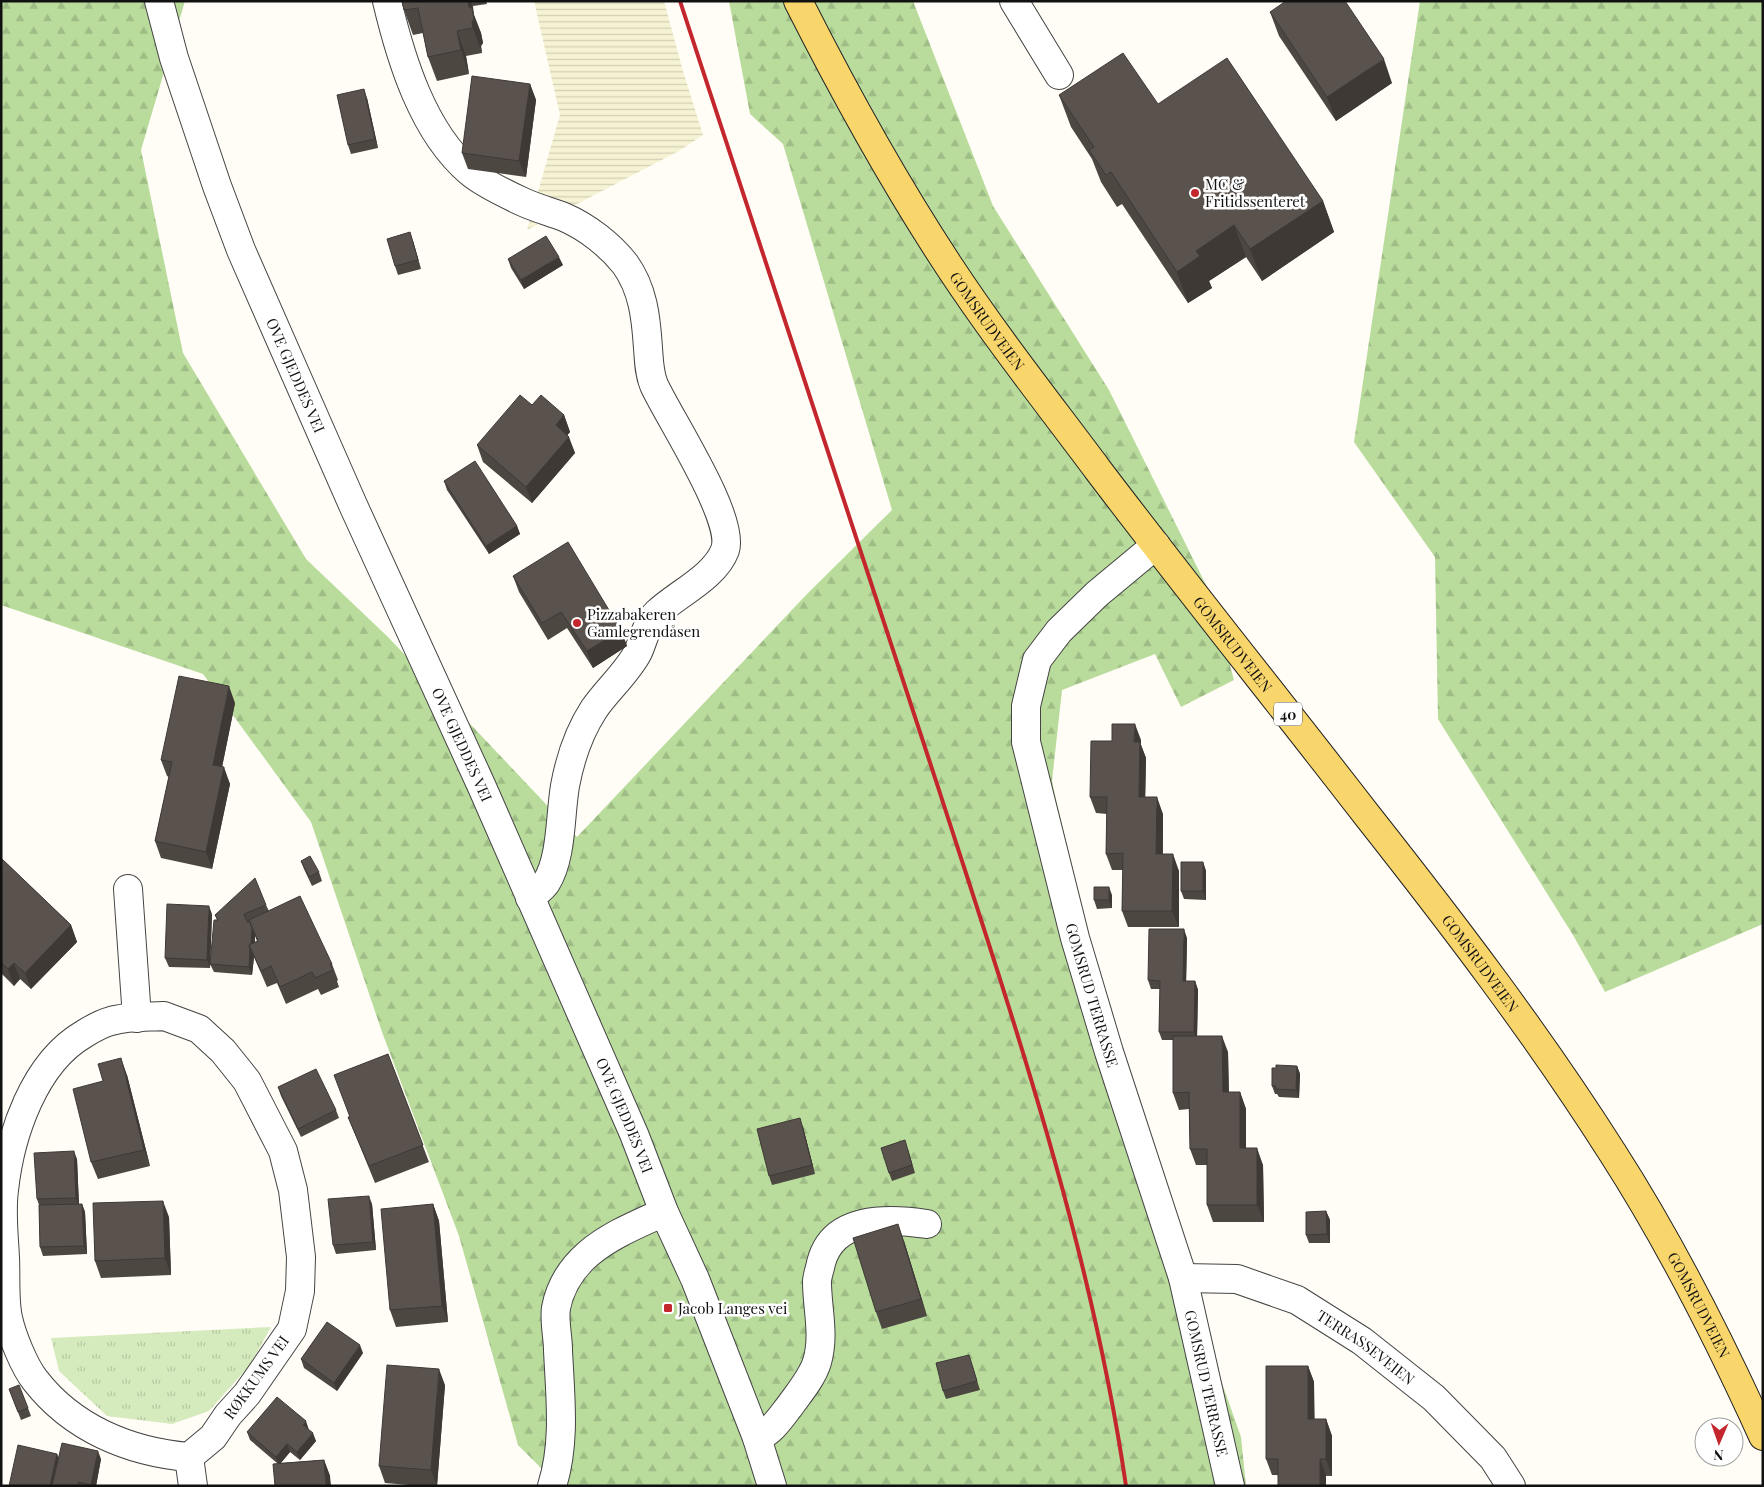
<svg xmlns="http://www.w3.org/2000/svg" width="1764" height="1487" font-family="'Playfair Display',serif">
<style>
.farmland{fill:url(#farmland-rules)}
.forest{fill:url(#forest-firs)}
.park{fill:url(#park-tufts)}
.lines{fill:none;stroke-linecap:round;stroke-linejoin:round}
.minor-casing{stroke:#444;stroke-width:30}
.major-casing{stroke:#222;stroke-width:30}
.minor{stroke:#fff;stroke-width:28}
.major{stroke:#f9d66b;stroke-width:28}
.rail{stroke:#c4262e;stroke-width:4}
.wall{fill:#4d4742;fill-rule:evenodd}
.shaded-wall{fill:#3f3936}
.building{fill:#5a524d;stroke:#3f3936}
.poi-dot{fill:#c4262e;stroke:#fff;stroke-width:2}
.labels{text-anchor:middle;dominant-baseline:central;stroke-width:5;stroke-linejoin:round;paint-order:stroke}
.shield{fill:#fff;stroke:#585858;stroke-width:1}
.shield-label{font-size:14px;font-weight:bold;fill:#111}
.poi-label{font-size:15px;fill:#111;stroke:#fff;text-anchor:start}
.street-label{font-size:15px;fill:#111;stroke:#fff}
</style>
<defs>
<pattern id="farmland-rules" width="6" height="5" patternUnits="userSpaceOnUse" patternTransform="scale(1.25)"><rect width="6" height="5" fill="#f6f3d4"/><path d="M0 2.5h6" fill="none" stroke="#d2cfb5"/></pattern>
<pattern id="forest-firs" width="22" height="20" patternUnits="userSpaceOnUse" patternTransform="scale(1.25)"><rect width="22" height="20" fill="#b9dc9c"/><path d="M5 1l3.5 6h-7zM16 11l3.5 6h-7z" fill="#9ebc85"/></pattern>
<pattern id="park-tufts" width="24" height="20" patternUnits="userSpaceOnUse" patternTransform="scale(1.25)"><rect width="24" height="20" fill="#d5ebbd"/><path d="M3 7l-1-3M5 7V3M7 7l1-3M15 17l-1-3M17 17v-4M19 17l1-3" fill="none" stroke="#b6c8a1"/></pattern>
</defs>
<rect width="100%" height="100%" fill="#fffdf5"/>
<path class="farmland" d="M 534,1 L 664,1 L 683,71 L 703,135 L 679,151 L 527,230 L 560,115 Z"/>
<path class="forest" d="M 1,1 L 185,1 L 141,150 L 183,353 L 306,559 L 388,637 L 577,837 L 808,593 L 892,510 L 783,144 L 750,114 L 729,1 L 913,1 L 993,206 L 1109,390 L 1210,593 L 1234,680 L 1181,707 L 1155,654 L 1062,690 L 1052,781 L 1057,804 L 1110,1024 L 1169,1233 L 1241,1437 L 1246,1486 L 559,1486 L 518,1445 L 459,1236 L 382,1032 L 311,822 L 203,674 L 1,605 Z
M 1420,1 L 1763,1 L 1763,924 L 1605,992 L 1573,935 L 1438,719 L 1435,557 L 1354,442 Z"/>
<path class="park" d="M 271,1327 L 250,1365 L 209,1411 L 172,1424 L 107,1416 L 59,1371 L 51,1338 Z"/>
<g class="lines">
<g class="minor-casing">
<g id="minor">
<path id="s1" d="M 159,1 L 174,58 L 217,186 L 241,250 L 353,505 L 482,787 L 634,1134 L 664,1212 L 695,1279 L 757,1438 L 772,1486"/>
<path d="M 387,1 C 401,60 423,132 470,172 C 481,182 508,195 523,202 C 536,208 551,212 564,217 C 587,227 610,245 625,264 C 643,289 646,317 648,348 C 649,361 649,373 654,385 C 669,418 736,519 725,550 C 715,577 677,594 657,613 C 646,624 644,639 638,652 C 627,673 607,690 594,709 C 579,732 570,759 565,786 C 560,815 562,858 546,883 C 542,889 535,893 530,898"/>
<path d="M 1014,1 L 1059,75"/>
<path id="s2" d="M 1156,545 L 1097,594 L 1059,631 L 1037,660 L 1026,706 L 1026,742 L 1075,938 L 1109,1052 L 1183,1278 L 1230,1486"/>
<path d="M 128,889 L 137,1018"/>
<path d="M 164,1016 L 199,1029 L 223,1051 L 247,1081 L 283,1151 L 293,1190 L 301,1257 L 300,1291 L 292,1329 L 247,1394 L 228,1415 L 213,1437 L 189,1457 C 129,1452 72,1428 35,1380 C 24,1366 12,1336 8,1318 C 4,1300 6,1276 5,1258 C 4,1236 1,1212 4,1190 C 10,1135 34,1063 84,1034 C 92,1029 103,1023 111,1021 C 128,1016 147,1017 164,1016 Z"/>
<path id="s3" d="M 1183,1278 L 1237,1279 L 1297,1300 L 1362,1341 L 1434,1398 L 1493,1458 L 1511,1486"/>
<path d="M 757,1438 C 772,1431 779,1420 789,1407 C 799,1393 812,1378 817,1362 C 825,1335 817,1308 817,1282 C 817,1276 820,1269 821,1263 C 833,1216 888,1218 927,1224"/>
<path d="M 189,1457 L 193,1486"/>
<path d="M 552,1486 C 566,1442 560,1395 558,1350 C 558,1337 554,1321 556,1308 C 560,1287 572,1268 588,1254 C 610,1235 638,1224 664,1212"/>
</g>
</g>
<g class="major-casing">
<g id="major">
<path id="s4" d="M 798,1 C 844,92 893,181 949,266 C 995,336 1048,403 1098,470 C 1186,586 1277,699 1366,814 C 1452,923 1537,1034 1612,1152 C 1670,1242 1719,1339 1763,1436"/>
</g>
</g>
<use href="#minor" class="minor"/>
<use href="#major" class="major"/>
<path class="rail" d="M 680,1 C 767,263 853,525 938,787 C 1012,1016 1091,1246 1126,1486"/>
</g>
<path class="wall" d="M 402,1 L 486,1 L 487,4 L 473,6 L 474,15 L 481,33 L 483,43 L 481,46 L 482,53 L 466,56 L 469,74 L 437,81 L 428,57 L 423,33 L 413,35 L 404,10 Z
M 1270,12 L 1392,83 L 1336,121 L 1279,36 Z
M 530,84 L 536,100 L 526,177 L 468,169 L 462,153 Z
M 1059,95 L 1158,104 L 1323,201 L 1334,232 L 1262,281 L 1246,257 L 1209,281 L 1212,288 L 1188,303 L 1122,204 L 1117,207 L 1101,182 L 1092,159 L 1071,127 Z
M 367,98 L 378,148 L 351,154 L 348,145 Z
M 413,241 L 421,269 L 398,275 L 395,266 Z
M 508,259 L 563,265 L 524,289 L 511,268 Z
M 532,405 L 564,415 L 570,432 L 567,435 L 575,453 L 532,503 L 483,462 L 477,445 Z
M 444,481 L 517,526 L 520,534 L 489,554 L 447,490 Z
M 513,576 L 621,630 L 627,646 L 593,668 L 567,628 L 548,640 L 519,592 Z
M 235,703 L 222,767 L 230,784 L 212,869 L 161,858 L 155,841 L 169,777 L 167,776 L 161,760 Z
M 1141,740 L 1141,745 L 1146,758 L 1145,797 L 1163,814 L 1163,854 L 1179,871 L 1179,927 L 1128,927 L 1122,911 L 1123,870 L 1112,870 L 1106,854 L 1107,814 L 1096,813 L 1090,797 Z
M 1,858 L 71,925 L 77,942 L 31,989 L 20,979 L 14,986 L 1,973 Z
M 301,861 L 319,872 L 322,881 L 312,886 L 304,869 Z
M 1203,862 L 1206,871 L 1206,900 L 1184,899 L 1181,891 Z
M 1112,895 L 1112,908 L 1097,909 L 1094,900 Z
M 266,905 L 269,911 L 332,964 L 338,980 L 337,981 L 339,987 L 321,995 L 318,989 L 286,1004 L 277,983 L 267,987 L 254,957 L 252,975 L 214,972 L 210,964 L 217,920 L 215,915 ZM 255,936 L 257,941 L 255,942 Z
M 212,914 L 210,968 L 169,967 L 165,958 Z
M 1187,938 L 1186,981 L 1195,981 L 1198,990 L 1197,1036 L 1228,1052 L 1229,1092 L 1240,1092 L 1246,1109 L 1246,1148 L 1263,1165 L 1264,1222 L 1213,1222 L 1207,1205 L 1207,1165 L 1196,1165 L 1190,1149 L 1189,1109 L 1179,1110 L 1173,1093 L 1173,1040 L 1162,1040 L 1159,1032 L 1160,989 L 1151,989 L 1148,980 Z
M 388,1054 L 429,1162 L 375,1183 L 355,1134 L 348,1117 L 350,1117 Z
M 1297,1066 L 1300,1074 L 1299,1098 L 1279,1097 L 1277,1094 L 1275,1094 L 1272,1086 Z
M 127,1075 L 150,1166 L 98,1179 L 91,1162 Z
M 278,1087 L 336,1110 L 339,1118 L 301,1137 L 281,1096 Z
M 803,1127 L 815,1174 L 772,1185 L 769,1176 Z
M 908,1149 L 915,1173 L 892,1181 L 889,1173 Z
M 77,1159 L 79,1204 L 82,1204 L 85,1212 L 87,1254 L 43,1256 L 40,1247 L 39,1205 L 37,1199 Z
M 372,1204 L 376,1250 L 336,1254 L 333,1245 Z
M 433,1204 L 439,1221 L 448,1322 L 396,1327 L 390,1310 Z
M 1326,1211 L 1330,1220 L 1330,1243 L 1309,1243 L 1306,1235 Z
M 169,1217 L 171,1275 L 101,1278 L 95,1261 Z
M 904,1241 L 927,1316 L 882,1329 L 876,1312 Z
M 363,1353 L 337,1391 L 304,1368 L 301,1359 Z
M 969,1355 L 980,1390 L 946,1399 L 943,1391 Z
M 1308,1366 L 1314,1382 L 1314,1419 L 1326,1419 L 1332,1436 L 1332,1476 L 1272,1475 L 1266,1459 Z
M 445,1385 L 437,1486 L 421,1486 L 385,1483 L 379,1466 Z
M 9,1389 L 28,1408 L 31,1416 L 21,1420 Z
M 309,1430 L 316,1441 L 300,1460 L 290,1452 L 281,1463 L 324,1460 L 330,1476 L 277,1463 L 250,1440 L 247,1432 Z
M 57,1454 L 58,1457 L 101,1459 L 96,1486 L 9,1486 Z"/>
<path class="shaded-wall" d="M 468,1 L 471,1 L 474,15 L 481,33 L 483,43 L 481,46 L 482,53 L 473,28 Z
M 457,31 L 466,56 L 469,74 L 461,50 Z
M 1384,59 L 1392,83 L 1336,121 L 1327,97 Z
M 530,84 L 536,100 L 526,177 L 519,161 Z
M 364,89 L 367,98 L 378,148 L 375,139 Z
M 1323,201 L 1334,232 L 1262,281 L 1250,249 Z
M 1234,225 L 1246,257 L 1209,281 L 1212,288 L 1188,303 L 1177,272 L 1196,251 Z
M 410,232 L 413,241 L 421,269 L 418,260 Z
M 559,257 L 563,265 L 524,289 L 521,280 Z
M 564,415 L 570,432 L 562,442 L 556,425 Z
M 569,437 L 575,453 L 532,503 L 526,487 Z
M 517,526 L 520,534 L 489,554 L 486,546 Z
M 621,630 L 627,646 L 593,668 L 587,651 Z
M 229,686 L 235,703 L 219,782 L 213,765 Z
M 1135,724 L 1141,740 L 1141,745 L 1146,758 L 1145,814 L 1139,797 L 1134,742 Z
M 224,767 L 230,784 L 212,869 L 206,852 Z
M 1157,797 L 1163,814 L 1162,871 L 1156,854 Z
M 1173,854 L 1179,871 L 1179,927 L 1172,911 Z
M 1203,862 L 1206,871 L 1206,900 L 1203,891 Z
M 1109,887 L 1112,895 L 1112,908 L 1109,900 Z
M 209,906 L 212,914 L 210,968 L 207,960 Z
M 71,925 L 77,942 L 31,989 L 25,973 Z
M 252,928 L 255,936 L 254,955 L 250,948 Z
M 1184,929 L 1187,938 L 1186,989 L 1183,981 Z
M 250,949 L 254,957 L 252,975 L 249,967 Z
M 14,963 L 20,979 L 14,986 L 8,969 Z
M 1195,981 L 1198,990 L 1197,1040 L 1194,1032 Z
M 1222,1036 L 1228,1052 L 1229,1109 L 1223,1092 Z
M 121,1058 L 127,1075 L 150,1166 L 144,1150 Z
M 1297,1066 L 1300,1074 L 1299,1098 L 1296,1090 Z
M 1240,1092 L 1246,1109 L 1246,1165 L 1240,1148 Z
M 800,1118 L 803,1127 L 815,1174 L 812,1165 Z
M 1257,1148 L 1263,1165 L 1264,1222 L 1257,1205 Z
M 74,1151 L 77,1159 L 79,1207 L 76,1198 Z
M 369,1196 L 372,1204 L 376,1250 L 373,1242 Z
M 163,1201 L 169,1217 L 171,1275 L 165,1258 Z
M 82,1204 L 85,1212 L 87,1254 L 84,1246 Z
M 433,1204 L 439,1221 L 448,1322 L 442,1306 Z
M 1326,1211 L 1330,1220 L 1330,1243 L 1327,1234 Z
M 898,1224 L 904,1241 L 927,1316 L 921,1299 Z
M 360,1345 L 363,1353 L 337,1391 L 334,1383 Z
M 1308,1366 L 1314,1382 L 1315,1436 L 1308,1419 Z
M 439,1369 L 445,1385 L 437,1486 L 431,1470 Z
M 1326,1419 L 1332,1436 L 1332,1476 L 1326,1459 Z
M 306,1421 L 309,1430 L 303,1425 Z
M 313,1433 L 316,1441 L 300,1460 L 297,1452 Z
M 287,1444 L 290,1452 L 279,1465 L 276,1457 Z
M 98,1451 L 101,1459 L 96,1486 L 91,1486 L 91,1485 Z
M 57,1454 L 60,1462 L 55,1486 L 50,1486 Z
M 1320,1459 L 1326,1475 L 1326,1486 L 1320,1486 Z
M 324,1460 L 330,1476 L 331,1486 L 326,1486 Z"/>
<path class="building" d="M 402,1 L 468,1 L 469,7 L 472,8 L 474,19 L 472,22 L 473,28 L 457,31 L 461,50 L 428,57 L 418,8 L 404,10 Z
M 1286,1 L 1345,1 L 1384,59 L 1327,97 L 1270,12 Z
M 1123,53 L 1158,104 L 1227,58 L 1323,201 L 1250,249 L 1234,225 L 1196,251 L 1200,256 L 1177,272 L 1111,172 L 1106,175 L 1089,150 L 1094,147 L 1059,95 Z
M 472,76 L 530,84 L 519,161 L 462,153 Z
M 364,89 L 375,139 L 348,145 L 337,95 Z
M 410,232 L 418,260 L 395,266 L 387,239 Z
M 546,236 L 559,257 L 521,280 L 508,259 Z
M 520,395 L 532,405 L 541,395 L 564,415 L 556,425 L 569,437 L 526,487 L 477,445 Z
M 475,461 L 517,526 L 486,546 L 444,481 Z
M 568,542 L 621,630 L 587,651 L 561,612 L 542,623 L 513,576 Z
M 179,676 L 229,686 L 213,765 L 224,767 L 206,852 L 155,841 L 172,762 L 161,760 Z
M 1112,724 L 1135,724 L 1134,742 L 1140,742 L 1139,797 L 1157,797 L 1156,854 L 1173,854 L 1172,911 L 1122,911 L 1123,853 L 1106,854 L 1107,797 L 1090,797 L 1091,741 L 1112,741 Z
M 310,856 L 319,872 L 309,877 L 301,861 Z
M 1,858 L 71,925 L 25,973 L 14,963 L 8,969 L 1,962 Z
M 1181,862 L 1203,862 L 1203,891 L 1181,891 Z
M 255,878 L 266,905 L 244,914 L 247,922 L 250,922 L 252,928 L 251,944 L 249,945 L 250,949 L 249,967 L 210,964 L 214,920 L 218,920 L 215,915 Z
M 1094,887 L 1109,887 L 1109,900 L 1094,900 Z
M 300,896 L 332,964 L 330,964 L 333,970 L 315,978 L 312,972 L 280,987 L 271,966 L 261,971 L 249,945 L 258,941 L 249,920 Z
M 167,904 L 209,906 L 207,960 L 165,958 Z
M 1149,929 L 1184,929 L 1183,981 L 1195,981 L 1194,1032 L 1159,1032 L 1160,981 L 1148,980 Z
M 1173,1036 L 1222,1036 L 1223,1092 L 1240,1092 L 1240,1148 L 1257,1148 L 1257,1205 L 1207,1205 L 1207,1149 L 1190,1149 L 1189,1092 L 1173,1093 Z
M 388,1054 L 423,1145 L 369,1166 L 348,1117 L 350,1117 L 334,1075 Z
M 121,1058 L 144,1150 L 91,1162 L 73,1089 L 103,1081 L 98,1064 Z
M 1276,1065 L 1297,1066 L 1296,1090 L 1275,1089 L 1276,1086 L 1272,1086 L 1272,1068 L 1276,1068 Z
M 316,1069 L 336,1110 L 298,1129 L 278,1087 Z
M 800,1118 L 812,1165 L 769,1176 L 757,1129 Z
M 905,1140 L 912,1165 L 889,1173 L 881,1148 Z
M 74,1151 L 76,1198 L 37,1199 L 34,1153 Z
M 369,1196 L 373,1242 L 333,1245 L 328,1199 Z
M 163,1201 L 165,1258 L 95,1261 L 93,1203 Z
M 82,1204 L 84,1246 L 40,1247 L 39,1205 Z
M 433,1204 L 442,1306 L 390,1310 L 381,1209 Z
M 1326,1211 L 1327,1234 L 1306,1235 L 1306,1212 Z
M 898,1224 L 921,1299 L 876,1312 L 853,1238 Z
M 327,1322 L 360,1345 L 334,1383 L 301,1359 Z
M 969,1355 L 977,1381 L 943,1391 L 936,1363 Z
M 387,1365 L 439,1369 L 431,1470 L 379,1466 Z
M 1266,1366 L 1308,1366 L 1308,1419 L 1326,1419 L 1326,1459 L 1320,1459 L 1320,1486 L 1278,1486 L 1278,1459 L 1266,1459 Z
M 19,1385 L 28,1408 L 18,1412 L 9,1389 Z
M 277,1397 L 306,1421 L 303,1425 L 313,1433 L 297,1452 L 287,1444 L 276,1457 L 247,1432 Z
M 62,1443 L 98,1451 L 91,1485 L 78,1482 L 78,1486 L 52,1486 Z
M 18,1445 L 57,1454 L 50,1486 L 9,1486 Z
M 324,1460 L 326,1486 L 275,1486 L 273,1464 Z"/>
<g class="poi-dot">
<circle cx="1195" cy="193" r="5"/>
<circle cx="577" cy="623" r="5"/>
<rect x="663" y="1303" width="10" height="10" rx="2.5"/>
</g>
<g class="labels">
<rect class="shield" x="1274" y="702.5" width="28" height="23" rx="4"/>
<g class="shield-label">
<text x="1288" y="714">40</text>
</g>
<g class="poi-label">
<text x="1205" y="184">MC &amp;<tspan x="1205" dy="17">Fritidssenteret</tspan></text>
<text x="587" y="614">Pizzabakeren<tspan x="587" dy="17">Gamlegrendåsen</tspan></text>
<text x="678" y="1308">Jacob Langes vei</text>
</g>
<g class="street-label">
<text stroke="none"><textPath href="#s4" startOffset="372">GOMSRUDVEIEN</textPath></text>
<text stroke="none"><textPath href="#s1" startOffset="399">OVE GJEDDES VEI</textPath></text>
<text stroke="none"><textPath href="#s4" startOffset="778">GOMSRUDVEIEN</textPath></text>
<text stroke="none"><textPath href="#s1" startOffset="804">OVE GJEDDES VEI</textPath></text>
<text stroke="none"><textPath href="#s4" startOffset="1182">GOMSRUDVEIEN</textPath></text>
<text stroke="none"><textPath href="#s2" startOffset="511">GOMSRUD TERRASSE</textPath></text>
<text stroke="none"><textPath href="#s1" startOffset="1209">OVE GJEDDES VEI</textPath></text>
<text stroke="none"><textPath href="#s4" startOffset="1588">GOMSRUDVEIEN</textPath></text>
<text stroke="none"><textPath href="#s3" startOffset="201">TERRASSEVEIEN</textPath></text>
<text transform="translate(256 1377) rotate(-54)">RØKKUMS VEI</text>
<text stroke="none"><textPath href="#s2" startOffset="916">GOMSRUD TERRASSE</textPath></text>
</g>
</g>
<rect width="1764" height="1487" fill="none" stroke="#111111" stroke-width="5"/>
<g transform="translate(1719 1442) rotate(182)"><circle r="24" fill="#ffffff" stroke="#a0a0a0"/>
<path d="M0-4L9 19L0 12L-9 19Z" fill="#c4262e"/>
<text y="-8" font-size="14" font-weight="bold" text-anchor="middle" fill="#111111">N</text>
</g>
</svg>
